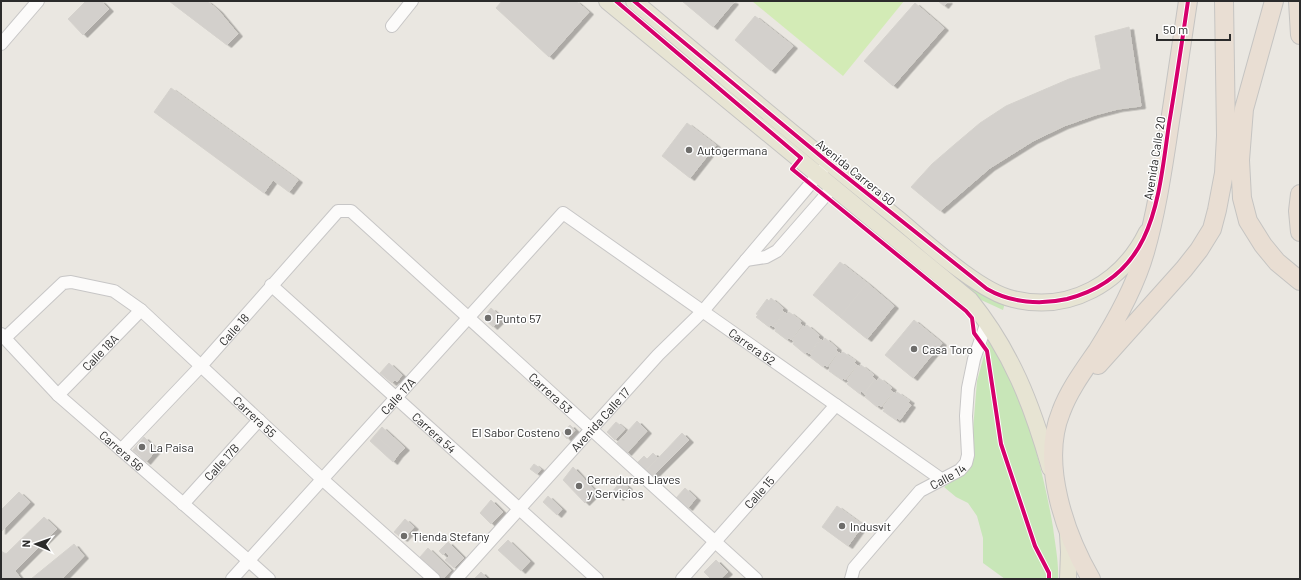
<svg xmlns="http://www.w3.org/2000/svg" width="1301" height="580" font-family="Barlow,sans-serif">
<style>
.grass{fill:#c8e6b8}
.pitch{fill:#d3ebb6}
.building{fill:#d3d0cc;stroke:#d5d2cd;filter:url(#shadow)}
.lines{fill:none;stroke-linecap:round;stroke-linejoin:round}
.minor-casing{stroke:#c7c6c6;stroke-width:14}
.major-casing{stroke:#c5c4c2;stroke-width:18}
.highway-casing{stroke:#c5c4c2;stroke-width:20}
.minor{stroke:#fcfbfa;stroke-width:12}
.major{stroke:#e7e4d3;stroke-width:16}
.highway{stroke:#e9ded3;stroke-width:18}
.cycleway-casing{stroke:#fff;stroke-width:6}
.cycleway{stroke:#d6006c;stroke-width:4}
.poi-dot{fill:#6e6d6b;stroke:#fff;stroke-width:1.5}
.labels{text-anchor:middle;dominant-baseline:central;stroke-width:3;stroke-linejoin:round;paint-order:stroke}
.poi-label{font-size:12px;fill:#2b2b2b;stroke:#fff;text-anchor:start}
.street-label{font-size:12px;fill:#2b2b2b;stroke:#fff}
</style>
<defs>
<filter id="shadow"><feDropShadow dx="4.5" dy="2.5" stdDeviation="0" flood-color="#0004"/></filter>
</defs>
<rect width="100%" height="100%" fill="#eae7e1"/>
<path class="grass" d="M 947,265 L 1005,303 L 1003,310 L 979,299 L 944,269 Z
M 988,341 C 1022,381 1044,475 1053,527 C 1055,544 1059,562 1058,579 L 1005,579 L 983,563 L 983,538 L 977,516 L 968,503 L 956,497 L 944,487 L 964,473 L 972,442 L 977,381 Z"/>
<path class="pitch" d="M 752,1 L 904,1 L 843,76 Z"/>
<path class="building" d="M 86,1 L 101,1 L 109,9 L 83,35 L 68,19 Z
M 169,1 L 207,1 L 218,10 L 238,34 L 227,45 Z
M 502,1 L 576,1 L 589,12 L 549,57 L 496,8 Z
M 682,1 L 732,1 L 734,2 L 713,27 Z
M 938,1 L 948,1 L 944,6 Z
M 915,3 L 944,28 L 893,86 L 864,61 Z
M 755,16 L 793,46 L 771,71 L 735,40 Z
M 1129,27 L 1141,106 L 1118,109 L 1095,115 L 1064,126 L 1033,141 L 990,168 L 940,211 L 911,187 L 932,164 L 954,145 L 980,123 L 1006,106 L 1069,79 L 1101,69 L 1095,36 Z
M 171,88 L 298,180 L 289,192 L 273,180 L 264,193 L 154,112 Z
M 687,123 L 716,145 L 690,178 L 662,156 Z
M 840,262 L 867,283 L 840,317 L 813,295 Z
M 867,283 L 894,306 L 867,339 L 840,317 Z
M 771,298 L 783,308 L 782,310 L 784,312 L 773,327 L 771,325 L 769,327 L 756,317 L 758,315 L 756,314 L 767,299 L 769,301 Z
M 491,308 L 502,318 L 493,327 L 483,318 Z
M 785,312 L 787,314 L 789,312 L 801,321 L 800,323 L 802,325 L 791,340 L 789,338 L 787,340 L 775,331 L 776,328 L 774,327 Z
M 914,320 L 942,343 L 913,378 L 885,355 Z
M 807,325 L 819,335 L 818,337 L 820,339 L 809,354 L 807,352 L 805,354 L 793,344 L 794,342 L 792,340 L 803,326 L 805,327 Z
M 825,338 L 837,348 L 836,350 L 838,352 L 827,367 L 825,365 L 823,367 L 810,357 L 812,355 L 810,354 L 821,339 L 823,341 Z
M 839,352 L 841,354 L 843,352 L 856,361 L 854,363 L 857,365 L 845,380 L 843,378 L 842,380 L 829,371 L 830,368 L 829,367 Z
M 389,363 L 402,375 L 397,382 L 395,380 L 392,383 L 380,373 Z
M 858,365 L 859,367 L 861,365 L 874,375 L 872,377 L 875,379 L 864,393 L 861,391 L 860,394 L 847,384 L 849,382 L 847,380 Z
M 879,378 L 892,388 L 890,390 L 893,392 L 881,407 L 879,405 L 877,407 L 865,397 L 867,395 L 864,394 L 875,379 L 877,381 Z
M 894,392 L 896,394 L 897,392 L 910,401 L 908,403 L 911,405 L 900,420 L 897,418 L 896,420 L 883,411 L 885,408 L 883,407 Z
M 637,421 L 647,431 L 627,453 L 617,443 Z
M 616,422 L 625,429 L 615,440 L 607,432 Z
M 570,425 L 575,430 L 567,439 L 562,433 Z
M 382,427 L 405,448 L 398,455 L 375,435 Z
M 682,433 L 689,440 L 653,476 L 646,471 Z
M 375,435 L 398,455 L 393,462 L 370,441 Z
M 144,437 L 151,444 L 140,456 L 133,450 Z
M 151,444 L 157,449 L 146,462 L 140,456 Z
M 653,453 L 658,458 L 646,470 L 638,462 L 644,456 L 647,459 Z
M 534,464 L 541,469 L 537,474 L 530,469 Z
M 573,467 L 596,492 L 585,503 L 563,480 Z
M 621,481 L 628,487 L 619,498 L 612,492 Z
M 685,488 L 696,498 L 688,508 L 676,498 Z
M 19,492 L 30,502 L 1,532 L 1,510 Z
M 548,496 L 562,509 L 557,515 L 543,502 Z
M 491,500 L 503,512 L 491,524 L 480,513 Z
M 837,506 L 863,525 L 848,546 L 822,527 Z
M 44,517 L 57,529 L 15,571 L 21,579 L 1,579 L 1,551 L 6,554 Z
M 405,519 L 414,527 L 403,539 L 394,532 Z
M 508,540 L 530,561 L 521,571 L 498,550 Z
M 448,542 L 464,558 L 454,568 L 445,560 L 449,556 L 446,552 L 443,555 L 439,551 Z
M 74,544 L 84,556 L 62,579 L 31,579 Z
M 428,548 L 451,570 L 443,579 L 420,557 Z
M 716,560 L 728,572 L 720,579 L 711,579 L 704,572 Z
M 481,572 L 488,579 L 474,579 Z"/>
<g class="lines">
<g class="minor-casing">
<g id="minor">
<path d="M 392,26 L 412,1"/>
<path d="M 1,44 L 38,1"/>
<path d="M 746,260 L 766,257 L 777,251 L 832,188"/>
<path id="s1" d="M 271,285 L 597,579"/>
<path id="s2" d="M 1,334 L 58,395 L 249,561"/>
<path id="s3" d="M 5,338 L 63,283 L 71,282 L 114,291 L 141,310 L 322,479 L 434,579"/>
<path id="s4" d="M 58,395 L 141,310"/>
<path id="s5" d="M 121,450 L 200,367 L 338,211 L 351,211 L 756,579"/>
<path id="s6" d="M 183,504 L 259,420"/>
<path d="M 249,561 L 269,579"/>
<path id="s7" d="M 232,579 L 563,213 L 941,479"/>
<path id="s8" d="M 456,579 L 658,355 L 703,311 L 823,169"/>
<path id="s9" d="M 682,579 L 836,405"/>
<path id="s10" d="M 851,579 L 854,568 L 920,491 L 960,470 L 966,463 L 968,455 L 966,416 L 968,388 L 974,359 L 987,322"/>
</g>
</g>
<g class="major-casing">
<path id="major" d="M 607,1 L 970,300 C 1012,352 1032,405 1050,468
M 634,1 C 721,74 808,146 897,218 C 926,242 978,291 1013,299 C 1070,313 1122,283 1147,232
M 1068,534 L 1069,552 L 1068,579"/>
</g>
<g class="highway-casing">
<path id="highway" d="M 1274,1 L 1244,109 L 1240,160 L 1242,198 L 1248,221 L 1263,245 L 1277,262 L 1300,281
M 1298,1 L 1300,35
M 1300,194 L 1298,211 L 1300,232
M 1098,365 L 1184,269 L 1199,250 L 1212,229 L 1217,210 L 1224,173 L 1226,136 L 1224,1
M 1091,579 C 1065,534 1040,463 1061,412 C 1069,390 1084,370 1097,351 C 1116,321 1135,287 1145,252 C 1156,214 1162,174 1168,135 C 1175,90 1181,46 1188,1"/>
</g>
<use href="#minor" class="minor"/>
<use href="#major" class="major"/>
<use href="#highway" class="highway"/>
<g class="cycleway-casing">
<path id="cycleway" d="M 616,1 L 801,158 L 792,169 L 966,311 L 972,318 L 974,333 L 987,351 L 1001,444 L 1035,546 L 1049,573 L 1049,579
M 634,1 L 829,163 L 987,289 C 1011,303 1041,305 1067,299 C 1155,276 1158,199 1169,124 C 1176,83 1182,42 1188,1"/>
</g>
<use href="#cycleway" class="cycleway"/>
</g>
<g class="poi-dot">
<circle cx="689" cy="150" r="4"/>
<circle cx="488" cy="318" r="4"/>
<circle cx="914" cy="349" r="4"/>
<circle cx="568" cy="432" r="4"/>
<circle cx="142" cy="447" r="4"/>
<circle cx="579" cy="486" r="4"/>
<circle cx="842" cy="526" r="4"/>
<circle cx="404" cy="536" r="4"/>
</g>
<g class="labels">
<g class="poi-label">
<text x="697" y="150">Autogermana</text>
<text x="496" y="318">Punto 57</text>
<text x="922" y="349">Casa Toro</text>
<text x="560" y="432" text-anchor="end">El Sabor Costeno</text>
<text x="150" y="447">La Paisa</text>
<text x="587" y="479">Cerraduras Llaves<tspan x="587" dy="14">y Servicios</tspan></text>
<text x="850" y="526">Indusvit</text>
<text x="412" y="536">Tienda Stefany</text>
</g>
<g class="street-label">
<text transform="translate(1154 158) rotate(-81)">Avenida Calle 20</text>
<text transform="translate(856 172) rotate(39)">Avenida Carrera 50</text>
<text stroke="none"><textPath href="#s5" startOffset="165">Calle 18</textPath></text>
<text stroke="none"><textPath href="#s7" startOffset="725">Carrera 52</textPath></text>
<text stroke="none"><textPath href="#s4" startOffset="60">Calle 18A</textPath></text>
<text stroke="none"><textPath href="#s5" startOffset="606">Carrera 53</textPath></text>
<text stroke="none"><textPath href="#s7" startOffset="247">Calle 17A</textPath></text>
<text stroke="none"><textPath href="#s3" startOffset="321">Carrera 55</textPath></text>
<text stroke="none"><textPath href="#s8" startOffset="215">Avenida Calle 17</textPath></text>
<text stroke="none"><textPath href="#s1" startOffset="220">Carrera 54</textPath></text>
<text stroke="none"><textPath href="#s2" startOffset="168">Carrera 56</textPath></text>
<text stroke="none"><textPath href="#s6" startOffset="57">Calle 17B</textPath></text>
<text stroke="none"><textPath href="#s10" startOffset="144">Calle 14</textPath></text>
<text stroke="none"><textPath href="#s9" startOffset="116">Calle 15</textPath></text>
</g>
</g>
<rect width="1301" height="580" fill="none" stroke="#2b2b2b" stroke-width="4"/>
<g transform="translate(36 544) rotate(272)" stroke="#ffffff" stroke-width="3" paint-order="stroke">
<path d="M0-3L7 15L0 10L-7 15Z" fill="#2b2b2b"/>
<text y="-6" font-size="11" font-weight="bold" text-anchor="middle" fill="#2b2b2b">N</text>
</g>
<path d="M1157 34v6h73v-6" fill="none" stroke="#2b2b2b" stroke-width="2"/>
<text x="1163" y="34" font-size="12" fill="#2b2b2b" stroke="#ffffff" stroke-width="3" paint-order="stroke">50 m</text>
</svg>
